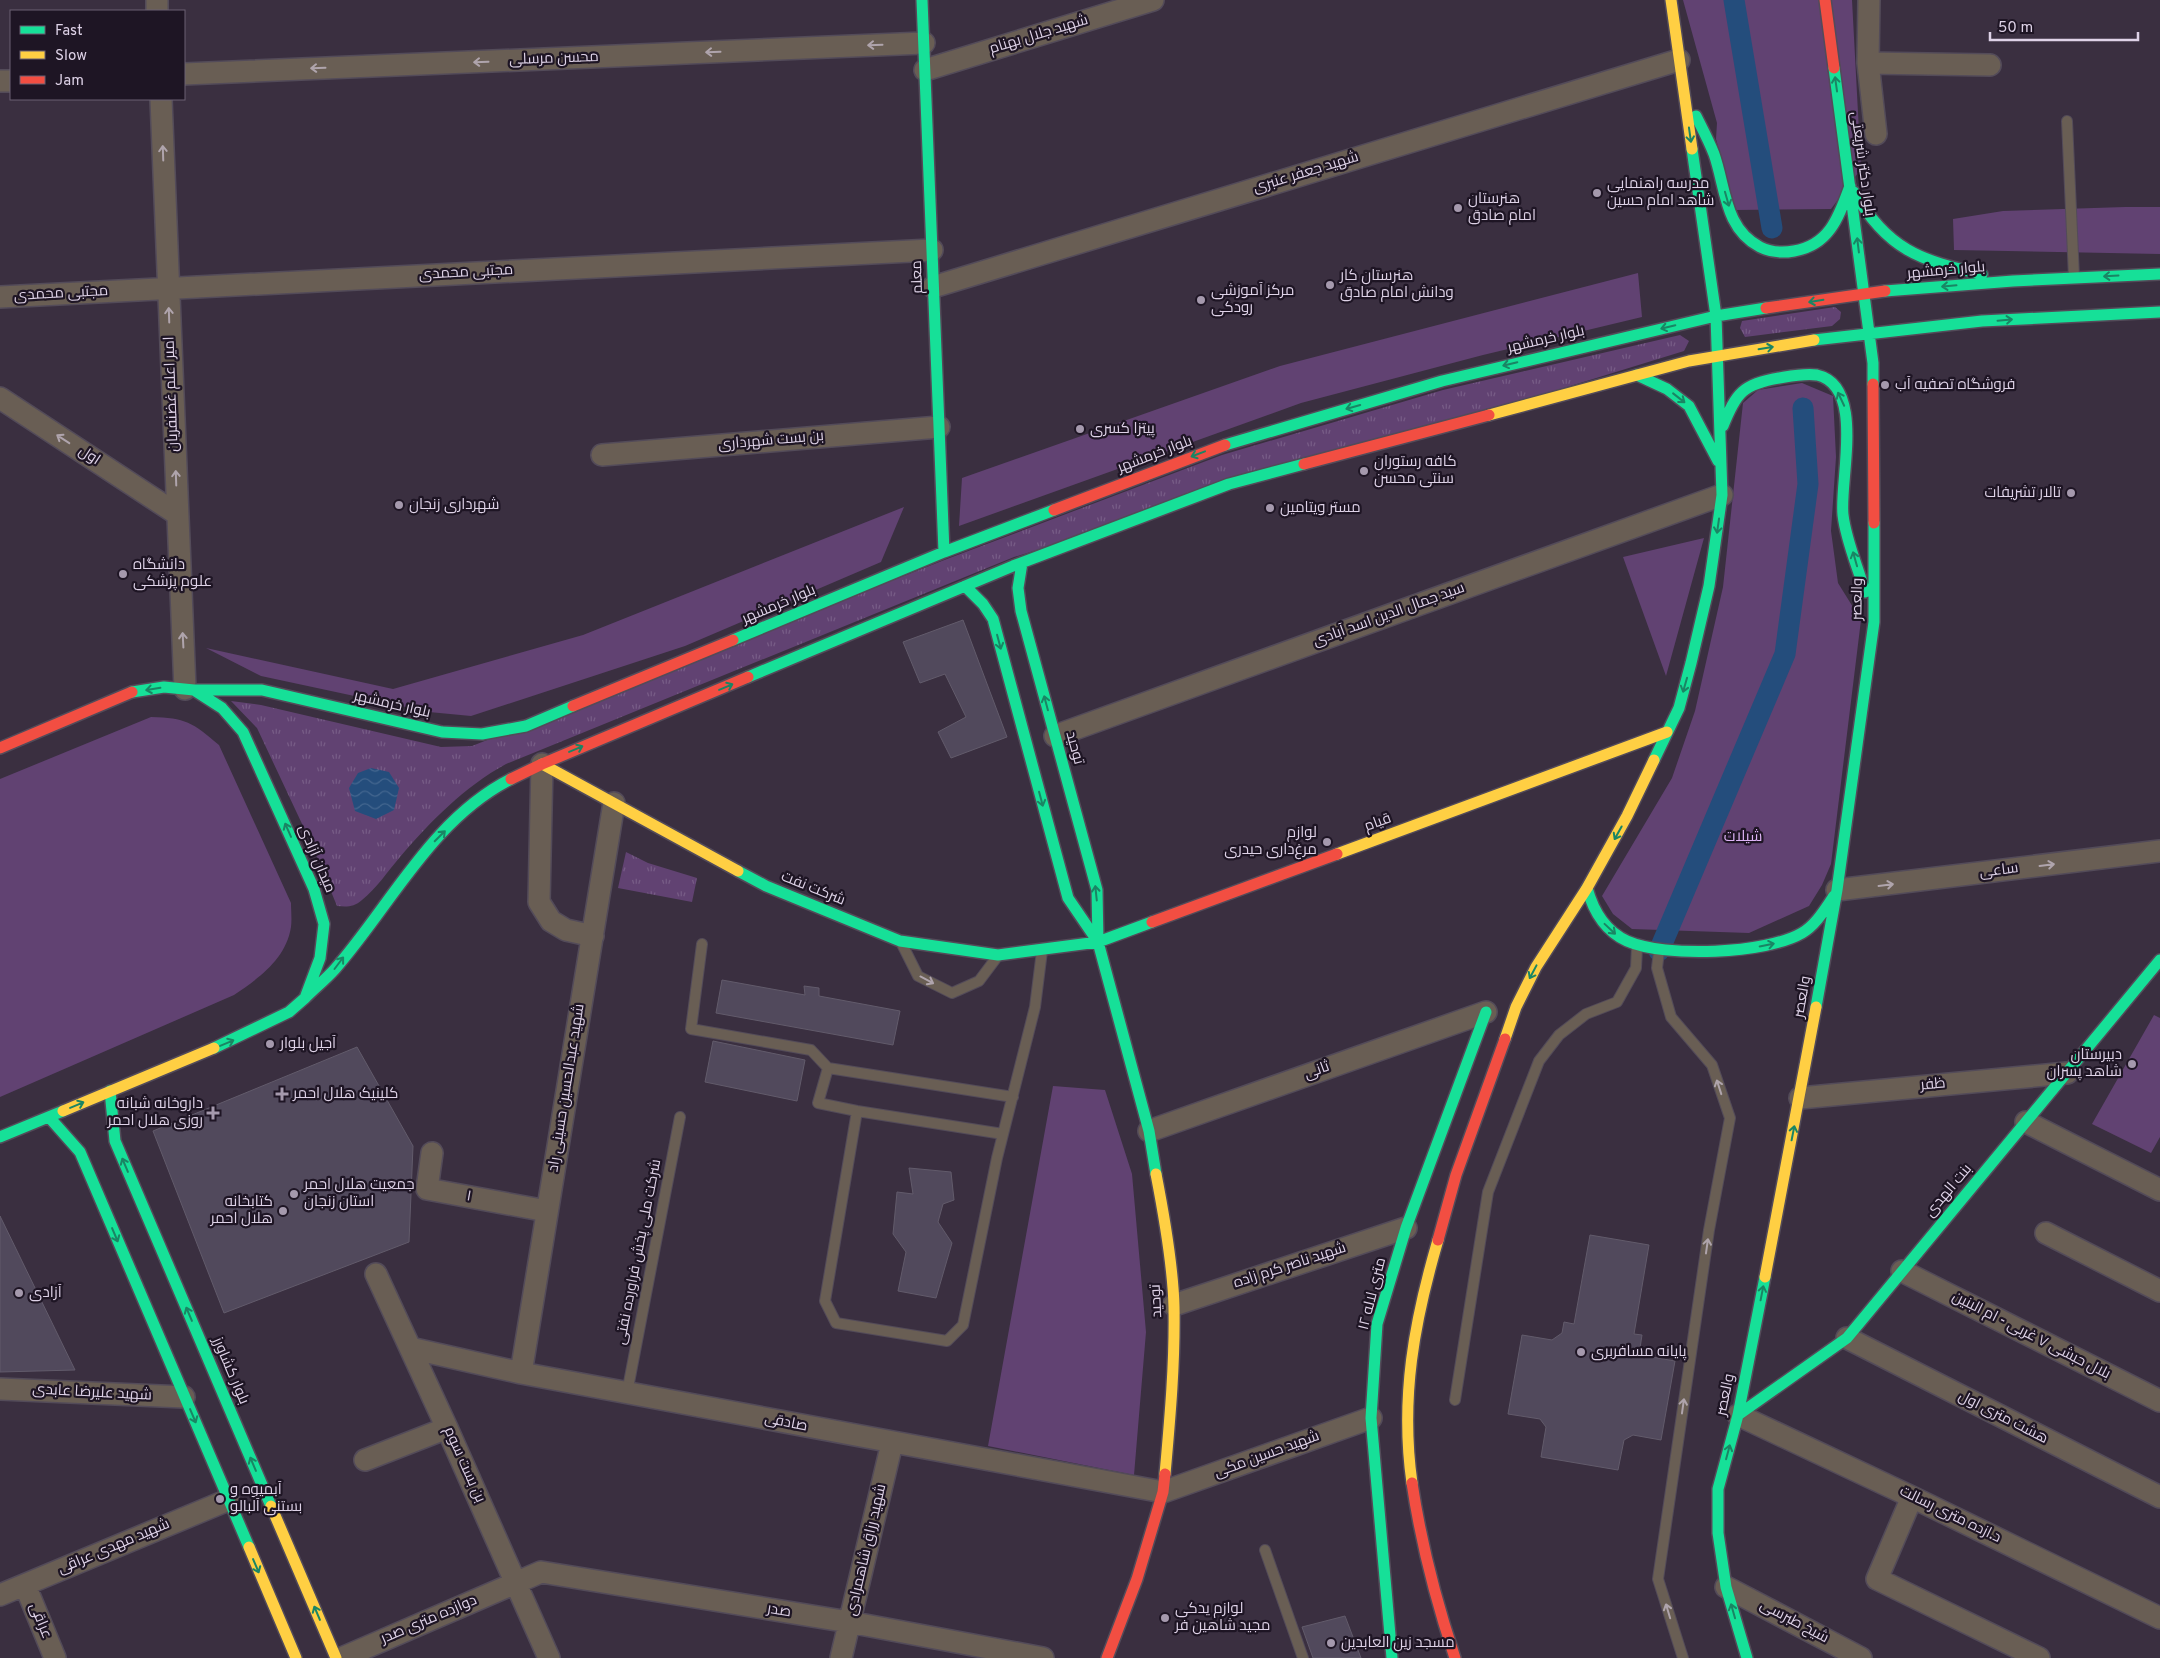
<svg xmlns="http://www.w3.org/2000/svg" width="2160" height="1658" font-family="Overpass,Cairo,sans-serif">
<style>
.grass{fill:url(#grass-tufts)}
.park{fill:#614272}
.water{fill:url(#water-waves)}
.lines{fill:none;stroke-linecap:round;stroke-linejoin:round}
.canal{stroke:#244d7c;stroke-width:21}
.building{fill:#51495c;stroke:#625b6b}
.lane-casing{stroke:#534b59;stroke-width:12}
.street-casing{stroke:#534b59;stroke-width:24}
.fast-casing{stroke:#534b59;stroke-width:14}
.slow-casing{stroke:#534b59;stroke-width:14}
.jam-casing{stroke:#534b59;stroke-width:14}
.lane{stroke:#695e54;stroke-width:10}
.street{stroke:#695e54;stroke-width:21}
.fast{stroke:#16e098;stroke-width:11}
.slow{stroke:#ffcf43;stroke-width:11}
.jam{stroke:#f24e42;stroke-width:11}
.oneway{stroke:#afa4ac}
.oneway2{stroke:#1a8564}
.poi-dot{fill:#a599ad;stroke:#1e1524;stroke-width:2}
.labels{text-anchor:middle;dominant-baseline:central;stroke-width:4.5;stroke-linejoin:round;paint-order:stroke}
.street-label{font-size:15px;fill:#ded2e7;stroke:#1e1524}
.poi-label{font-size:15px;fill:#ded2e7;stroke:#1e1524;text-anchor:start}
.park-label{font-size:15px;fill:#deb4f7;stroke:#1e1524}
</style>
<defs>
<pattern id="grass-tufts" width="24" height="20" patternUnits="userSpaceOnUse" patternTransform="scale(1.25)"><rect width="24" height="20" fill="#614272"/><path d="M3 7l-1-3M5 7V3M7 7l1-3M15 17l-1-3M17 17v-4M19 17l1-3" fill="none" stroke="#775c86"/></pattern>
<pattern id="water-waves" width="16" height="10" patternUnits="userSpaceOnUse" patternTransform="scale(1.25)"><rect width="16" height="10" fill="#244d7c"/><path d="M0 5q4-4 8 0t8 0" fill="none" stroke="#43668f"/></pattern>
</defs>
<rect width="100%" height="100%" fill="#3a2f40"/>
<path class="grass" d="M 1835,307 L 1841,312 L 1840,319 L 1832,326 L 1745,337 L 1740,328 L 1742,321 Z
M 1680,335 L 1689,341 L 1684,351 L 1014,557 L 506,764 C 464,787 431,821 400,857 C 388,871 376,889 362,900 C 354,907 347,907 337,906 L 311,843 L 257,728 L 231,701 L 261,705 L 441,747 L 472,746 L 947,559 L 1222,455 L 1443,390 Z
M 626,852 L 648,863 L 697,878 L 692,902 L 618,888 Z"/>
<path class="park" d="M 1683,0 L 1852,0 L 1861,169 L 1831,209 L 1735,210 L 1716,139 L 1717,123 Z
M 2125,207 L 2160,207 L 2160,254 L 1954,250 L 1953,219 L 2003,211 Z
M 1638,273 L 1642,317 L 1483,355 L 1301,403 L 959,526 L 962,478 L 1280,366 Z
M 1802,383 L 1833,396 L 1836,457 L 1831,531 L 1838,583 L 1861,620 L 1831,864 L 1822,885 L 1809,906 L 1749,933 L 1632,929 L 1613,914 L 1602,896 L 1672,778 L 1695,711 L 1723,587 L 1743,403 L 1758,390 Z
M 904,507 L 881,562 L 685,646 L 471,716 L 429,712 L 261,676 L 206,648 L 393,689 L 583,635 Z
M 1704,538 L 1666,676 L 1623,557 Z
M 151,717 C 186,718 192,722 219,745 L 291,903 C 291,910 292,919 291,927 C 286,959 259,978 234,995 L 0,1097 L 0,779 Z
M 2154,1015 L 2160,1018 L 2160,1137 L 2151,1153 L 2092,1124 Z
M 1053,1086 L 1105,1090 L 1132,1174 L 1146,1332 L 1134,1475 L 988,1446 Z"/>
<path class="water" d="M 371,768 L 389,772 L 399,788 L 394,810 L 376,819 L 355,811 L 349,788 L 358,773 Z"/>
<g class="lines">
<path class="canal" d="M 1734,0 L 1772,228
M 1659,951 L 1785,654 L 1808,484 L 1803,408"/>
</g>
<path class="building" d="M 963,620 L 1007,737 L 951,758 L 938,732 L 966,717 L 945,674 L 920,683 L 903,642 Z
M 722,980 L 805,995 L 804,986 L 819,988 L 819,996 L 900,1011 L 893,1045 L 716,1013 Z
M 713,1041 L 805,1060 L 797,1101 L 705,1082 Z
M 357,1047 L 413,1146 L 409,1242 L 224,1313 L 153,1131 Z
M 909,1168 L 951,1172 L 954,1200 L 943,1204 L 938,1222 L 952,1243 L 936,1298 L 898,1291 L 906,1252 L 893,1234 L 897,1192 L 913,1194 Z
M 0,1216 L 75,1370 L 0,1372 Z
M 1590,1235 L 1649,1245 L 1634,1334 L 1642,1335 L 1640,1348 L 1646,1356 L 1675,1361 L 1661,1440 L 1633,1435 L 1624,1440 L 1618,1470 L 1541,1457 L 1546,1427 L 1540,1419 L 1508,1414 L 1522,1335 L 1552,1340 L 1562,1333 L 1564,1322 L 1574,1324 Z
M 1345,1616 L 1361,1658 L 1313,1658 L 1302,1627 Z"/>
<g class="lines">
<g class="lane-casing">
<path id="lane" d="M 2067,121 L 2074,277
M 702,944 L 691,1029 L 811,1050 L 828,1068
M 902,944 L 918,976 L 952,993 L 979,981 L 997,957
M 1659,951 L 1657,968 L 1671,1017 L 1712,1065 L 1730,1118 L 1709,1230 L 1658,1579 L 1683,1658
M 857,1111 L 825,1301 L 836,1323 L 947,1341 L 963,1325 L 997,1158 L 1035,1007 L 1042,951
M 1003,1134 L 857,1111 L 818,1103 L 828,1068 L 1013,1097
M 627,1393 L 680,1117
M 1455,1400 L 1488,1192 L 1539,1061 L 1559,1035 L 1586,1014 L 1617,1002 L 1636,968 L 1637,947
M 1265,1550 L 1303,1658"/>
</g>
<g class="street-casing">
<path id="street" d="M 157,0 L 157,11
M 1869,0 L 1868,63 L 1876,134
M 1868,63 L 1990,65
M 925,70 L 1153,0
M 184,74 L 924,43
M 0,81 L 11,81
M 161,99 L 185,689
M 933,287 L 1679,60
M 0,297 L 932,250
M 0,398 L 177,514
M 602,455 L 939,427
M 1055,736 L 1722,495
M 542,764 L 539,902 L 551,921 L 566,930 L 593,936
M 1837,890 L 2160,851
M 1800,1098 L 2067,1073
M 2026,1122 L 2160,1190
M 1149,1131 L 1486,1012
M 432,1153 L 427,1189 L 547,1211
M 2046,1233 L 2160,1291
M 1902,1271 L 2160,1401
M 376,1274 L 447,1428 L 549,1658
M 1174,1305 L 1406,1228
M 1847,1338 L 2160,1497
M 410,1348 L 521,1373 L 1163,1492 L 1371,1418
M 521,1373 L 614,803
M 0,1389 L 184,1397
M 1738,1415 L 1912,1497 L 2160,1618
M 365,1460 L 447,1428
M 1912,1497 L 1877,1579 L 2039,1658
M 25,1585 L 55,1658
M 1726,1587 L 1861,1658
M 0,1595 L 228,1500
M 342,1658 L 541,1572 L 849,1622 L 1043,1658
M 841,1658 L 892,1443"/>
</g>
<g class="fast-casing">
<path id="fast" d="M 922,0 L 944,552
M 1834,68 L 1873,363 L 1873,384
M 1696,116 C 1702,128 1709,141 1714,154 C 1726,188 1724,228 1760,247 C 1770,252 1783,253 1794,251 C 1830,245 1839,216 1850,186
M 1854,192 C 1887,249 1920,261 1982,274
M 1885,291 L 2013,281 L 2160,274
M 1814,340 L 1982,321 L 2160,312
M 1637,375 L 1667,389 L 1689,406 L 1718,461
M 1723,426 C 1736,393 1743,384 1779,378 C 1791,376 1805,373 1817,375 C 1866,386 1839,481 1843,515 C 1846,541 1858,567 1865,592
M 1225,445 L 1442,381 L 1716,316 L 1766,308
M 1022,563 L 1018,588 L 1021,611 L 1097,890 L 1098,942 L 1149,1131 L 1156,1174
M 965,586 L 983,604 L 993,619 L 1068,898 L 1098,942
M 733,640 L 944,552 L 1054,510
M 748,677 L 1013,566 L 1229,484 L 1304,464
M 194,690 L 262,690 L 442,732 L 482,734 L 526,726 L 573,706
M 132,692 L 164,687 L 194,690 L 222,708 L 243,732 L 314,889 L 324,924 L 320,958 L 305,998 L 289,1012 L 214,1048
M 1654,760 L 1679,708 L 1691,663 L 1709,586 L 1722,495 L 1716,316 L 1692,149
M 738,871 L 766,886 L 900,941 L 998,955 L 1098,942 L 1152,922
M 1587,888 C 1593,910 1605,931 1627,941 C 1665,958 1766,954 1802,933 C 1816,925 1825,909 1834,896
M 305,998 C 315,988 326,979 335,969 C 391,905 432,819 511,779
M 1816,1007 L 1837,890 L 1874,622 L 1874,523
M 110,1091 L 115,1141 L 271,1506
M 49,1117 L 80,1152 L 249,1547
M 0,1137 L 63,1111
M 1738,1415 L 1847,1338 L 2160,960
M 1392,1658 L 1371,1418 L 1377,1324 L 1406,1228 L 1486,1012
M 1747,1658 L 1726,1587 L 1718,1533 L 1718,1489 L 1738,1415 L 1765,1277"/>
</g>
<g class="slow-casing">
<path id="slow" d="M 1671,0 L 1692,149
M 1489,415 L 1689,361 L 1814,340
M 542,764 L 738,871
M 1337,854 L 1667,732
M 1505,1039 L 1516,1007 L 1536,967 L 1587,888 L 1627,816 L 1654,760
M 63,1111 L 214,1048
M 1156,1174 C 1164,1215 1173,1265 1174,1307 C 1175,1363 1170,1418 1165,1474
M 1765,1277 L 1816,1007
M 1412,1483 C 1400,1398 1414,1322 1438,1240
M 271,1506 L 336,1658
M 249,1547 L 296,1658"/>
</g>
<g class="jam-casing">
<path id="jam" d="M 1825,0 L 1834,68
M 1766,308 L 1885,291
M 1873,384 L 1874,523
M 1304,464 L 1489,415
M 1054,510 L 1225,445
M 573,706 L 733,640
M 0,748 L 132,692
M 511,779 L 542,764 L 748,677
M 1152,922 L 1337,854
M 1438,1240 L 1456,1175 L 1505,1039
M 1412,1483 C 1421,1543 1436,1601 1455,1658
M 1107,1658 L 1137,1579 L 1163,1492 L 1165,1474"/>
</g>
<use href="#lane" class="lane"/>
<use href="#street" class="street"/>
<use href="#fast" class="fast"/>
<use href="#slow" class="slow"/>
<use href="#jam" class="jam"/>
</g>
<defs><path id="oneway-shaft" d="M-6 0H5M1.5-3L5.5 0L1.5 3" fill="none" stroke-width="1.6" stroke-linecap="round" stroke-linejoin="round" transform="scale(1.25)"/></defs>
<g class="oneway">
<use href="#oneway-shaft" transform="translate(875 45) rotate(178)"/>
<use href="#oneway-shaft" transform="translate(713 52) rotate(178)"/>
<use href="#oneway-shaft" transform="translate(481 62) rotate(178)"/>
<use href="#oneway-shaft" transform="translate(318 68) rotate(178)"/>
<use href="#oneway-shaft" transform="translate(163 153) rotate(-92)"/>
<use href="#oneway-shaft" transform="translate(169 315) rotate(-92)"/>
<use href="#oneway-shaft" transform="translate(63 439) rotate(-147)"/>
<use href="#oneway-shaft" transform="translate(176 478) rotate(-92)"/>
<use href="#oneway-shaft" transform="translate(183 640) rotate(-93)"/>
<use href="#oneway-shaft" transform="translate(2047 865) rotate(-7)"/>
<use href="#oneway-shaft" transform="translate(1886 885) rotate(-7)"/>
<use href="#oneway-shaft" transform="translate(927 980) rotate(28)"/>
<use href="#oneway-shaft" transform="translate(1719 1087) rotate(-108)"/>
<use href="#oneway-shaft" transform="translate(1707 1246) rotate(-82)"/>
<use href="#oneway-shaft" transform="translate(1683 1406) rotate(-82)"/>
<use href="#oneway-shaft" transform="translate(1668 1611) rotate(-107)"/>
</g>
<g class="oneway2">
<use href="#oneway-shaft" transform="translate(1836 84) rotate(-98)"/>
<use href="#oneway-shaft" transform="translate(1690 135) rotate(82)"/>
<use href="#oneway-shaft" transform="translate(1727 199) rotate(74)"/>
<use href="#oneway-shaft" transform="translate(1858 245) rotate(-97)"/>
<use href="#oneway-shaft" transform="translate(2111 276) rotate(177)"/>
<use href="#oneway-shaft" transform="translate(1949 286) rotate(175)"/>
<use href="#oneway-shaft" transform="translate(1816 301) rotate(171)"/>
<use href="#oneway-shaft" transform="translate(2005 320) rotate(-5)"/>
<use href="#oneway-shaft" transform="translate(1668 327) rotate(167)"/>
<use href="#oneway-shaft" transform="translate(1766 348) rotate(-9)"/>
<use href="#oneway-shaft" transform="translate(1510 364) rotate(167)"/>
<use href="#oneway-shaft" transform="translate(1679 398) rotate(38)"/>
<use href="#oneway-shaft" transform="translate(1841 399) rotate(-115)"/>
<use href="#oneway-shaft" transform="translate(1353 407) rotate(164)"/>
<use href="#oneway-shaft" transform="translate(1198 454) rotate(159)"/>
<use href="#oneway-shaft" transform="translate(1718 526) rotate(98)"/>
<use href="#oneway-shaft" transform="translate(1855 559) rotate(-106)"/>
<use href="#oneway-shaft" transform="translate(999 642) rotate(75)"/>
<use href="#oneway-shaft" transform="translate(1685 685) rotate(106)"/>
<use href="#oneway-shaft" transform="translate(726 687) rotate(-23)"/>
<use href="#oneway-shaft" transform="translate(153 689) rotate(171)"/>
<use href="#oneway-shaft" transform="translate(1046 703) rotate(-105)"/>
<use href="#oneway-shaft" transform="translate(576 749) rotate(-23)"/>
<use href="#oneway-shaft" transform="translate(1041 799) rotate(75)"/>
<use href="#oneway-shaft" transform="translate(288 830) rotate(-114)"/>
<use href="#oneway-shaft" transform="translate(1618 833) rotate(119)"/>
<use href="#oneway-shaft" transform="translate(440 836) rotate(-45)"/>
<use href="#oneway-shaft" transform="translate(1096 893) rotate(-96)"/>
<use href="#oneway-shaft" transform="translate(1610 929) rotate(43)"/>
<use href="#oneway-shaft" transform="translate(1767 945) rotate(-11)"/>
<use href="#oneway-shaft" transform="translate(339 963) rotate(-53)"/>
<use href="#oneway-shaft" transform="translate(1533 972) rotate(118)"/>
<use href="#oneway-shaft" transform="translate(227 1043) rotate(-23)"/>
<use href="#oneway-shaft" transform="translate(77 1105) rotate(-23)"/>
<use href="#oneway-shaft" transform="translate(1793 1133) rotate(-79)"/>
<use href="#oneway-shaft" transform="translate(125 1165) rotate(-113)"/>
<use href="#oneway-shaft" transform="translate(115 1235) rotate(67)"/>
<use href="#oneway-shaft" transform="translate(1762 1293) rotate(-79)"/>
<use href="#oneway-shaft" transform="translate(189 1314) rotate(-113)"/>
<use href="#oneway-shaft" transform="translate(193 1416) rotate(67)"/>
<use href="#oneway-shaft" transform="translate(1728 1452) rotate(-75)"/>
<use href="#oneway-shaft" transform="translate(253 1464) rotate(-113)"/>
<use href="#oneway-shaft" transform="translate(256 1566) rotate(67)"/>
<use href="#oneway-shaft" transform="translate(1733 1611) rotate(-106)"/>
<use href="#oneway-shaft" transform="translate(317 1613) rotate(-113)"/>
</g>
<g class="poi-dot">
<circle cx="1597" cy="193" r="5"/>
<circle cx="1458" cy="208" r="5"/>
<circle cx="1330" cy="285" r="5"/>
<circle cx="1201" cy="300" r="5"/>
<circle cx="1885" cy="385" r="5"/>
<circle cx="1080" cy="429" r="5"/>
<circle cx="1364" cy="471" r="5"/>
<circle cx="2071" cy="493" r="5"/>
<circle cx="399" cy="505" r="5"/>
<circle cx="1270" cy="508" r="5"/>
<circle cx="123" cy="574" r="5"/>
<circle cx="1327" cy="842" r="5"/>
<circle cx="270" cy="1044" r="5"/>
<circle cx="2132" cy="1064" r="5"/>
<path d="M279.5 1086.5h5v5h5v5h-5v5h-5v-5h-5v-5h5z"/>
<path d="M210.5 1105.5h5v5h5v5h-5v5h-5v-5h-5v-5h5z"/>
<circle cx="294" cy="1194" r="5"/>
<circle cx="283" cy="1211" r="5"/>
<circle cx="19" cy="1293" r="5"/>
<circle cx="1581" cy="1352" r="5"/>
<circle cx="220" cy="1499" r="5"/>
<circle cx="1165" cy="1618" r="5"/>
<circle cx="1331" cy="1643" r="5"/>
</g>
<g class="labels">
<g class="street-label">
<text transform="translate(1039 35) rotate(-17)">شهید جلال بهنام</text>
<text transform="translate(554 59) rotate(-2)">محسن مرسلی</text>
<text transform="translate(1862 164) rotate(82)">بلوار دکتر شریعتی</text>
<text transform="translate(1306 173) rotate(-17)">شهید جعفر عنبری</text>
<text transform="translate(1946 271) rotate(-5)">بلوار خرمشهر</text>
<text transform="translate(466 273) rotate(-3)">مجتبی محمدی</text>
<text transform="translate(918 277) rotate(-92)">معلم</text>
<text transform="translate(61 294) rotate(-3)">مجتبی محمدی</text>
<text transform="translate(1546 340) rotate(-13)">بلوار خرمشهر</text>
<text transform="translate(172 394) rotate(-92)">امیر اعلم غضنفریان</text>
<text transform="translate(771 441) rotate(-5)">بن بست شهرداری</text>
<text transform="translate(1155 455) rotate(-21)">بلوار خرمشهر</text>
<text transform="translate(89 456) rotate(33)">اول</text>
<text transform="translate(1858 599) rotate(-89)">والعصر</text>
<text transform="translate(779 605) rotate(-23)">بلوار خرمشهر</text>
<text transform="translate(1389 615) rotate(-20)">سید جمال الدین اسد آبادی</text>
<text transform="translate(392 705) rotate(13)">بلوار خرمشهر</text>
<text transform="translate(1074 748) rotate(75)">توحید</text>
<text transform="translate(1378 823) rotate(-20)">قیام</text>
<text transform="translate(316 859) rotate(67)">میدان آزادی</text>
<text transform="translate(1999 871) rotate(-7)">ساعی</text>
<text transform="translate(813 889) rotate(22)">شرکت نفت</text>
<text transform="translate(1803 997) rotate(-80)">والعصر</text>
<text transform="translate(1317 1071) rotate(-20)">ثانی</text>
<text transform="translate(1933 1085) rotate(-5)">ظفر</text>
<text transform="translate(567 1088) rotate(-81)">شهید عبدالحسین حسینی راد</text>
<text transform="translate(1949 1191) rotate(-50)">بنت الهدی</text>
<text transform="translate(469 1197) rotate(10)">۱</text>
<text transform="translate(639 1252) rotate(-79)">شرکت ملی پخش فراورده نفتی</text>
<text transform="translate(1290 1266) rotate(-18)">شهید ناصر کرم زاده</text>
<text transform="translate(1373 1294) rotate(-76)">۱۲ متری لاله</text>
<text transform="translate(1157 1301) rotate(-93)">توحید</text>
<text transform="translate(2031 1336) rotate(27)">بلال حبشی ۷ غربی - ام البنین</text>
<text transform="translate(230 1371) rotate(67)">بلوار کشاورز</text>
<text transform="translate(92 1393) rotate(3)">شهید علیرضا عابدی</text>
<text transform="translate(1726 1395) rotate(-78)">والعصر</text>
<text transform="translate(2003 1418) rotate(27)">هشت متری اول</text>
<text transform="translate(786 1423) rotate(11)">صادقی</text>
<text transform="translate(1267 1455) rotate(-20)">شهید حسین مکی</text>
<text transform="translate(464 1465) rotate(66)">بن بست سوم</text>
<text transform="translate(1950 1515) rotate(26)">د.ازده متری رسالت</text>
<text transform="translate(114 1547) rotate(-23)">شهید مهدی عراقی</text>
<text transform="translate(867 1550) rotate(-77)">شهید رزاق شاهمرادی</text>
<text transform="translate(779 1611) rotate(9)">صدر</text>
<text transform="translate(429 1620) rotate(-23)">دوازده متری صدر</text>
<text transform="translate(40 1621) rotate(68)">عراقی</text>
<text transform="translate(1794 1622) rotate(28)">شیخ طبرسی</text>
</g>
<g class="poi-label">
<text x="1607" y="184">مدرسه راهنمایی<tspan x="1607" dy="17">شاهد امام حسین</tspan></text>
<text x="1468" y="199">هنرستان<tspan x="1468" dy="17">امام صادق</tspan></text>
<text x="1340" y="276">هنرستان کار<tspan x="1340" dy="17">ودانش امام صادق</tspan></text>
<text x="1211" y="291">مرکز آموزشی<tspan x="1211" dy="17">رودکی</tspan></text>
<text x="1895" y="385">فروشگاه تصفیه آب</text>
<text x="1090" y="429">پیتزا کسری</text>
<text x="1374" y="462">کافه رستوران<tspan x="1374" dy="17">سنتی محسن</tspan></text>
<text x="2061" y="493" text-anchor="end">تالار تشریفات</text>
<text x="409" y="505">شهرداری زنجان</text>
<text x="1280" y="508">مستر ویتامین</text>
<text x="133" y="565">دانشگاه<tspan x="133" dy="17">علوم پزشکی</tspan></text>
<text x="1317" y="833" text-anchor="end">لوازم<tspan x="1317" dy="17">مرغ‌داری حیدری</tspan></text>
<text x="280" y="1044">آجیل بلوار</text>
<text x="2122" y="1055" text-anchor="end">دبیرستان<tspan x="2122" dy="17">شاهد پسران</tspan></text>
<text x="293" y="1094">کلینیک هلال احمر</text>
<text x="203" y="1104" text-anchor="end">داروخانه شبانه<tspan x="203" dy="17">روزی هلال احمر</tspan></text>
<text x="304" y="1185">جمعیت هلال احمر<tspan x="304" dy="17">استان زنجان</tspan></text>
<text x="273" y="1202" text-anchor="end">کتابخانه<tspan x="273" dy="17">هلال احمر</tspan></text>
<text x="29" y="1293">آزادی</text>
<text x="1591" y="1352">پایانه مسافربری</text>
<text x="230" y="1490">آبمیوه و<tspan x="230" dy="17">بستنی آلبالو</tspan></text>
<text x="1175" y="1609">لوازم یدکی<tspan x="1175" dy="17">مجید شاهین فر</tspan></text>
<text x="1341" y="1643">مسجد زین العابدین</text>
</g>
<g class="park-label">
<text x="1743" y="837">شیلات</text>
</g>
</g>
<rect x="10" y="10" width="175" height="90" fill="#1e1524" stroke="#6b6172"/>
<rect x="20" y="26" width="25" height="8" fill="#16e098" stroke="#6b6172"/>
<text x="55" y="35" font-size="15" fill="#ded2e7">Fast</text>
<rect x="20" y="51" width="25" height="8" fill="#ffcf43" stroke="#6b6172"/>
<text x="55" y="60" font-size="15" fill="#ded2e7">Slow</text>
<rect x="20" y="76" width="25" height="8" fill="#f24e42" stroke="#6b6172"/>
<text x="55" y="85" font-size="15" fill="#ded2e7">Jam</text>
<path d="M1990 32v8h148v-8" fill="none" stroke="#ded2e7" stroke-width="2.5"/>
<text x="1998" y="32" font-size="15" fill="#ded2e7" stroke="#1e1524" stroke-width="4" paint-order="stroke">50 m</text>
</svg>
